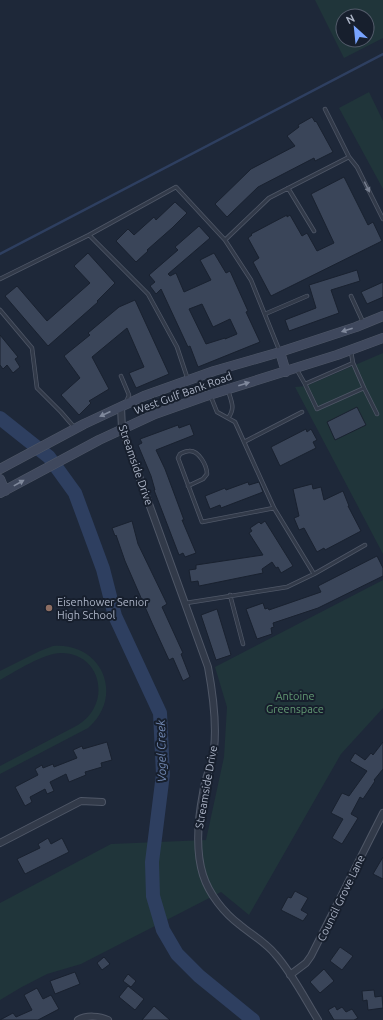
<svg xmlns="http://www.w3.org/2000/svg" width="383" height="1020" font-family="Ubuntu,sans-serif">
<style>
.green{fill:#20353a;fill-rule:evenodd}
.lines{fill:none;stroke-linecap:round;stroke-linejoin:round}
.stream{stroke:#2e3f60;stroke-width:2.5}
.river{stroke:#2e3f60;stroke-width:14}
.building{fill:#3a4559;stroke:#19212f;fill-rule:evenodd}
.lane-casing{stroke:#4f5767;stroke-width:4.5}
.street-casing{stroke:#4f5767;stroke-width:8}
.secondary-casing{stroke:#4f5767;stroke-width:10}
.lane{stroke:#323a49;stroke-width:3}
.street{stroke:#323a49;stroke-width:6}
.secondary{stroke:#3f485d;stroke-width:9}
.oneway{fill:#757d8e}
.oneway2{fill:#80899c}
.education-dot{fill:#8d6e63;stroke:#171f2d;stroke-width:1.5}
.labels{text-anchor:middle;dominant-baseline:central;stroke-width:4;stroke-linejoin:round;paint-order:stroke}
.street-label{font-size:11px;fill:#acb4c6;stroke:#171f2d}
.poi-label{font-size:11px;fill:#acb4c6;stroke:#171f2d;text-anchor:start}
.park-label{font-size:11px;fill:#629872;stroke:#171f2d}
.water-label{font-size:12px;font-style:italic;fill:#7188b2;stroke:#171f2d}
</style>
<rect width="100%" height="100%" fill="#1e2839"/>
<path class="green" d="M 315,0 L 383,0 L 383,38 L 344,58 ZM 343,16 L 367,16 L 367,40 L 343,40 Z
M 369,92 L 383,121 L 383,189 L 339,108 Z
M 383,353 L 383,554 L 295,387 L 306,386 Z
M 383,580 L 383,708 L 341,754 L 249,915 L 221,892 L 81,964 L 47,974 L 20,988 L 0,1000 L 0,903 L 111,844 L 206,840 L 224,757 L 227,707 L 215,667 Z
M 53,646 C 102,642 125,696 88,728 L 0,774 L 0,766 L 78,725 C 112,704 102,653 61,653 C 44,653 16,671 0,680 L 0,671 L 40,651 Z"/>
<g class="lines">
<path class="stream" d="M 0,254 L 383,54"/>
<path class="river" d="M 0,418 L 49,457 L 75,493 L 103,569 L 115,616 L 160,713 L 163,774 L 152,862 L 153,896 L 163,930 L 177,954 L 199,976 L 253,1020"/>
</g>
<path class="building" d="M 312,117 L 315,122 L 316,121 L 333,152 L 315,161 L 314,158 L 258,187 L 227,217 L 215,204 L 251,169 L 295,146 L 287,136 L 299,127 L 298,125 Z
M 344,177 L 368,225 L 373,222 L 382,241 L 271,296 L 253,262 L 259,258 L 248,238 L 252,235 L 251,234 L 268,225 L 287,215 L 287,217 L 290,215 L 302,236 L 307,233 L 317,251 L 334,243 L 311,194 Z
M 175,202 L 187,213 L 172,228 L 147,250 L 148,251 L 136,262 L 116,241 L 128,229 L 134,235 L 154,217 L 156,220 Z
M 199,226 L 210,238 L 168,274 L 170,276 L 176,273 L 184,292 L 211,280 L 200,260 L 214,253 L 226,273 L 230,271 L 248,311 L 246,312 L 260,342 L 198,367 L 190,346 L 188,347 L 161,289 L 156,294 L 150,286 L 155,282 L 149,275 L 178,250 L 175,247 ZM 202,304 L 213,327 L 230,319 L 237,334 L 225,339 L 225,338 L 206,344 L 189,309 Z
M 88,253 L 115,283 L 97,301 L 98,302 L 48,346 L 5,296 L 17,286 L 47,321 L 90,283 L 74,266 Z
M 357,270 L 360,281 L 331,290 L 339,313 L 289,331 L 285,320 L 316,308 L 309,285 Z
M 383,282 L 383,297 L 367,304 L 361,292 Z
M 135,300 L 169,374 L 136,388 L 129,373 L 144,367 L 127,328 L 92,357 L 109,389 L 89,401 L 91,403 L 79,415 L 61,395 L 80,378 L 64,356 L 90,335 L 88,333 L 119,307 Z
M 0,335 L 18,357 L 15,359 L 20,367 L 13,373 L 7,365 L 3,369 L 0,365 Z
M 357,407 L 366,425 L 335,440 L 327,422 Z
M 190,424 L 194,435 L 156,450 L 165,469 L 184,520 L 182,520 L 196,553 L 185,557 L 183,553 L 179,555 L 154,490 L 155,490 L 151,476 L 138,445 L 142,443 L 140,439 L 178,425 L 179,428 Z
M 306,429 L 307,432 L 311,429 L 317,440 L 313,442 L 316,448 L 280,466 L 271,447 Z
M 248,482 L 249,485 L 259,482 L 263,492 L 221,508 L 220,505 L 210,509 L 205,496 L 225,488 L 226,490 Z
M 312,484 L 313,489 L 321,487 L 324,500 L 343,491 L 349,506 L 348,506 L 361,531 L 325,550 L 324,548 L 317,552 L 304,528 L 299,530 L 294,518 L 299,516 L 293,489 Z
M 132,521 L 138,544 L 167,604 L 162,607 L 183,653 L 181,654 L 190,677 L 183,681 L 173,658 L 169,660 L 152,623 L 125,561 L 116,535 L 115,536 L 112,528 Z
M 265,521 L 293,566 L 281,573 L 278,567 L 276,568 L 272,562 L 262,569 L 263,573 L 199,586 L 198,581 L 191,582 L 189,570 L 196,569 L 196,565 L 263,555 L 249,533 L 252,531 L 250,528 L 259,522 L 261,524 Z
M 377,556 L 383,568 L 383,576 L 318,608 L 273,623 L 274,627 L 271,628 L 272,634 L 257,639 L 246,609 L 263,603 L 265,609 L 268,608 L 269,610 L 321,592 L 318,586 Z
M 217,609 L 231,655 L 216,660 L 201,615 Z
M 107,742 L 112,760 L 101,763 L 102,767 L 85,772 L 86,775 L 69,782 L 66,774 L 50,782 L 54,791 L 47,794 L 45,789 L 30,797 L 32,802 L 25,806 L 15,787 L 38,775 L 35,769 L 42,765 L 43,768 L 53,764 L 54,767 L 77,758 L 73,750 L 82,746 L 83,749 Z
M 383,742 L 383,769 L 374,780 L 375,781 L 363,799 L 360,797 L 351,814 L 358,818 L 342,844 L 332,838 L 343,819 L 331,813 L 342,793 L 349,796 L 367,771 L 350,761 L 355,753 L 365,760 L 371,753 L 373,755 Z
M 48,838 L 51,844 L 62,838 L 69,852 L 25,874 L 17,859 L 40,848 L 38,844 Z
M 383,857 L 383,879 L 373,874 Z
M 295,891 L 308,898 L 301,910 L 308,914 L 303,921 L 281,910 L 288,897 L 291,898 Z
M 340,947 L 353,956 L 342,970 L 330,961 Z
M 104,957 L 110,964 L 102,970 L 97,963 Z
M 324,969 L 334,981 L 320,993 L 310,982 Z
M 75,972 L 80,984 L 55,994 L 50,981 Z
M 128,974 L 136,981 L 131,987 L 123,981 Z
M 128,986 L 144,999 L 135,1010 L 119,997 Z
M 37,988 L 43,999 L 51,995 L 59,1009 L 38,1020 L 0,1020 L 13,1013 L 16,1017 L 32,1010 L 24,995 Z
M 374,990 L 375,997 L 382,996 L 383,1008 L 368,1010 L 367,1000 L 363,1001 L 362,991 Z
M 154,1006 L 170,1020 L 142,1020 Z
M 335,1006 L 337,1010 L 342,1007 L 346,1012 L 352,1009 L 358,1018 L 354,1020 L 334,1020 L 328,1010 Z"/>
<g class="lines">
<g class="lane-casing">
<path id="lane" d="M 325,109 L 349,157 L 357,167 L 383,219
M 288,188 L 314,231
M 89,235 L 148,294 L 177,347 L 188,380
M 225,240 L 269,198 L 349,157
M 0,279 L 89,235 L 176,187 L 225,240 L 251,280 L 280,352
M 351,296 L 363,322
M 0,310 L 32,348 L 37,388 L 61,412 L 74,427
M 265,314 L 307,296
M 297,370 L 305,384 L 353,363 L 351,352
M 121,376 L 129,395 L 127,400
M 305,384 L 317,409 L 364,388 L 353,363
M 364,388 L 377,414
M 211,397 L 217,412 L 235,422 L 274,508 L 314,574
M 228,418 C 236,408 231,401 228,390
M 244,442 L 302,412
M 188,486 L 203,479 L 207,474 C 207,466 199,450 189,451 C 186,451 182,453 180,454 L 178,458 L 202,522 L 274,508
M 230,595 L 243,644
M 186,603 L 287,587 L 314,574 L 365,545"/>
</g>
<g class="street-casing">
<path id="street" d="M 121,407 L 122,429 L 208,667 C 213,694 217,722 214,749 C 212,764 205,778 203,793 C 198,819 195,849 203,875 C 209,894 224,913 240,925 C 252,935 265,942 275,954 C 292,973 305,999 318,1020
M 0,843 L 81,801 L 102,802
M 290,975 L 306,963 L 311,956 L 383,813
M 78,1020 C 86,1015 100,1016 108,1020"/>
</g>
<g class="secondary-casing">
<path id="secondary" d="M 280,352 L 286,372
M 0,469 L 84,424 L 144,396 L 214,371 L 280,352 L 356,327 L 383,316
M 0,479 L 5,491
M 0,493 L 99,440 L 155,414 L 203,397 L 337,355 L 383,338"/>
</g>
<use href="#lane" class="lane"/>
<use href="#street" class="street"/>
<use href="#secondary" class="secondary"/>
</g>
<defs><path id="oneway-solid" d="M-6-.8H1V-3.2L6.5 0L1 3.2V.8H-6Z"/></defs>
<use class="oneway" href="#oneway-solid" transform="translate(367 187) rotate(63)"/>
<g class="oneway2">
<use href="#oneway-solid" transform="translate(347 330) rotate(162)"/>
<use href="#oneway-solid" transform="translate(244 384) rotate(-17)"/>
<use href="#oneway-solid" transform="translate(105 414) rotate(156)"/>
<use href="#oneway-solid" transform="translate(19 483) rotate(-29)"/>
</g>
<circle class="education-dot" cx="49" cy="608" r="4"/>
<g class="labels">
<g class="street-label">
<text transform="translate(183 393) rotate(-20)">West Gulf Bank Road</text>
<text transform="translate(136 465) rotate(71)">Streamside Drive</text>
<text transform="translate(206 787) rotate(-80)">Streamside Drive</text>
<text transform="translate(341 898) rotate(-64)">Council Grove Lane</text>
</g>
<g class="poi-label">
<text x="57" y="602">Eisenhower Senior<tspan x="57" dy="13">High School</tspan></text>
</g>
<g class="park-label">
<text x="295" y="696">Antoine<tspan x="295" dy="13">Greenspace</tspan></text>
</g>
<g class="water-label">
<text transform="translate(161 751) rotate(-91)">Vogel Creek</text>
</g>
</g>
<g transform="translate(355 28) rotate(333)"><circle r="19" fill="#171f2d" stroke="#535b6a"/>
<path d="M0-3L7 15L0 10L-7 15Z" fill="#78a4ff"/>
<text y="-6" font-size="11" font-weight="bold" text-anchor="middle" fill="#acb4c6">N</text>
</g>
</svg>
